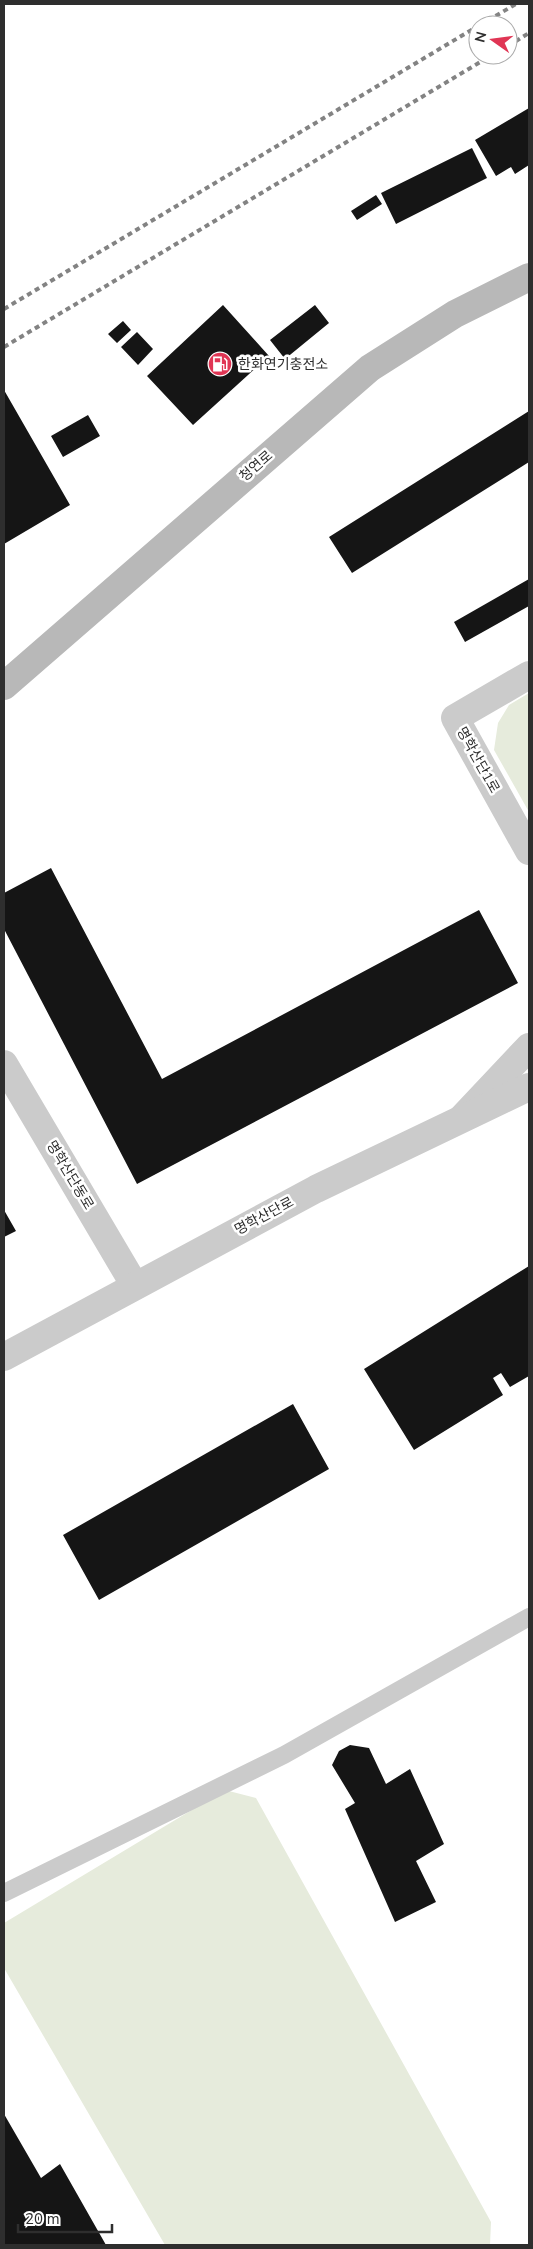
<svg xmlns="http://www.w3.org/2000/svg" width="533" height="2249" font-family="'Nunito Sans','Noto Sans KR',sans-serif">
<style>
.grass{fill:#e6ebdc}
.building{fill:#151515}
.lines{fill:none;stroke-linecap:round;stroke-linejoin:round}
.service{stroke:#cbcbcb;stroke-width:18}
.minor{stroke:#cbcbcb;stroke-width:28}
.tertiary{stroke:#cbcbcb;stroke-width:28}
.secondary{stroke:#b8b8b8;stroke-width:28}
.rail{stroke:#838383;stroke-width:4;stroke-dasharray:5 4;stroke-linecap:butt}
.labels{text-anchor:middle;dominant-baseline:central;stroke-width:5;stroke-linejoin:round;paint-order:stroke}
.poi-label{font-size:14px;fill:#2e2e2e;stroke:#fff;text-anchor:start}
.street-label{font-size:14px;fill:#2e2e2e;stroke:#fff}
</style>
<rect width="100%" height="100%" fill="#fff"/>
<path class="grass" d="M 529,693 L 529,812 L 494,750 L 498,723 L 509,705 Z
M 225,1790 L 256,1798 L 491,2222 L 490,2245 L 165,2245 L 4,1968 L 4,1923 Z"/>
<path class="building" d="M 529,108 L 529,165 L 515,174 L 511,167 L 496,176 L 475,140 Z
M 472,148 L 487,178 L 396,224 L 381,193 Z
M 376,195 L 382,204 L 357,220 L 351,211 Z
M 223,305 L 269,356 L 193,425 L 147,376 Z
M 315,305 L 329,323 L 285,359 L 270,340 Z
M 123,321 L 131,330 L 117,343 L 108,334 Z
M 137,332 L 153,349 L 138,365 L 121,347 Z
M 4,390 L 70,505 L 4,544 Z
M 529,411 L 529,462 L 352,573 L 329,537 Z
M 88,415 L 100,436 L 63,457 L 51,436 Z
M 529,579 L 529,606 L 465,642 L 454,622 Z
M 51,868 L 162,1079 L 479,910 L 518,983 L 137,1184 L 4,929 L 4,893 Z
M 4,1210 L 16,1231 L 4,1237 Z
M 529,1266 L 529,1376 L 510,1387 L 501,1373 L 493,1378 L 503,1395 L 414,1450 L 364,1369 Z
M 293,1404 L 329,1469 L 99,1600 L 63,1535 Z
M 350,1745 L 369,1748 L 386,1784 L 410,1769 L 444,1844 L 416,1861 L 436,1902 L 395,1922 L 345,1809 L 355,1803 L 332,1765 L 339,1751 Z
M 4,2114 L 41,2178 L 60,2164 L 106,2245 L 4,2245 Z"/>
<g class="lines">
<path class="service" d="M 4,1893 L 284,1755 L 529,1617"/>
<path class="minor" d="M 529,675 L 455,718 L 529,851
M 4,1064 L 135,1286
M 462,1118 L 529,1047"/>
<path class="tertiary" d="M 4,1357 L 316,1189 L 529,1087"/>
<path class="secondary" d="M 4,686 L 370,368 L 455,314 L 529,277"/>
<path class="rail" d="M 480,25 L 516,4
M 508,46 L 529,33
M 4,309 L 478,26
M 4,347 L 492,55"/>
</g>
<defs>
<g id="fuel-disc" transform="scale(1.25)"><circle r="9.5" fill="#e03554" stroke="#fff"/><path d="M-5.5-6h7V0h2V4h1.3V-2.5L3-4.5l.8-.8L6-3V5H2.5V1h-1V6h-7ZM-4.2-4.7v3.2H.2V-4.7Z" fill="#fff"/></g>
</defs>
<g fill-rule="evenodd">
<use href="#fuel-disc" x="220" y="364"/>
</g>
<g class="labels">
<g class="poi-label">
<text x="238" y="364">한화연기충전소</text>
</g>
<g class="street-label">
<text transform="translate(256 466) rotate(-41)">청연로</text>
<text transform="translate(478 760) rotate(61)">명학산단1로</text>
<text transform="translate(70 1175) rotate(59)">명학산단동로</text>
<text transform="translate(264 1216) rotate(-28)">명학산단로</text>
</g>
</g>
<rect width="533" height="2249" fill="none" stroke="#2e2e2e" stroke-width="10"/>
<g transform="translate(493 40) rotate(284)"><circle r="24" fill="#ffffff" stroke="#ababab"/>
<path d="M0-4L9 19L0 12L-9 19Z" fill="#e03554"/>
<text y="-8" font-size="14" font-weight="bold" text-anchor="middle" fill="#2e2e2e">N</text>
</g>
<path d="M18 2224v8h94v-8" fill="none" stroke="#2e2e2e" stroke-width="2.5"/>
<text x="25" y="2224" font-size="15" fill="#2e2e2e" stroke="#ffffff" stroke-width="4" paint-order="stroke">20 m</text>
</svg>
